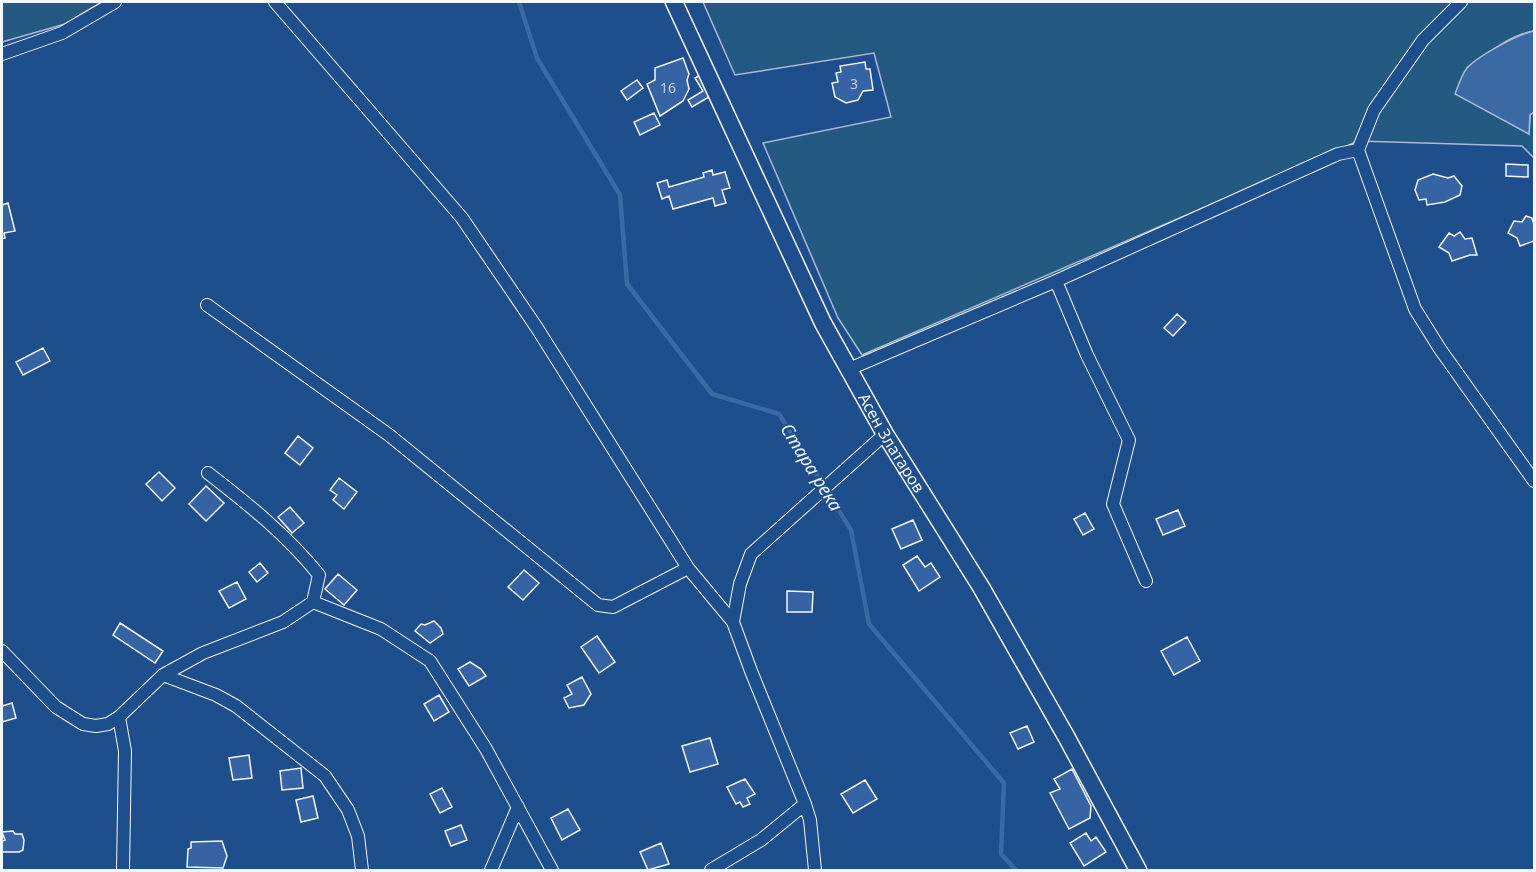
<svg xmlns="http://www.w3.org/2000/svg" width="1536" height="872" font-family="'Noto Sans',sans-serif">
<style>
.green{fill:#245a82;stroke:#a8bbd7;stroke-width:1.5}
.water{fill:#3b69a3;stroke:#a8bbd7;stroke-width:1.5}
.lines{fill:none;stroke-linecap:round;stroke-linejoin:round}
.stream{stroke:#3b69a3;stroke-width:4.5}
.building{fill:#3563a3;stroke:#f2f6ff;stroke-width:1.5}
.minor-casing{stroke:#f2f6ff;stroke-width:14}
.tertiary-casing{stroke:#f2f6ff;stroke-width:19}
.minor{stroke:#1f4e8c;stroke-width:12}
.tertiary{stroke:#1f4e8c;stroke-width:16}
.labels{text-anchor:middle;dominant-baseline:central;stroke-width:4.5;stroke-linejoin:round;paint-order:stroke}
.number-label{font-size:14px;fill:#c3d1e8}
.street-label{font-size:16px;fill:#f2f6ff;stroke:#1f4e8c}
.water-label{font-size:18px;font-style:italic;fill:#f2f6ff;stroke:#1f4e8c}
</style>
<rect width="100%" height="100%" fill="#1f4e8c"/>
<path class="green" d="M 2,2 L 102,2 L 65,24 L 2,42 Z
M 703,2 L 1534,2 L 1534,31 C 1509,35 1487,54 1467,68 L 1529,134 L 1530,115 L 1534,112 L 1534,158 L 1522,146 L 1358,141 L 862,355 L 838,318 L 763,143 L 891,117 L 874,53 L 735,75 Z"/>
<path class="water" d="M 1534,31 L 1534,112 L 1530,115 L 1529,134 L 1455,94 C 1458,86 1462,74 1467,68 C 1478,56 1518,34 1534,31 Z"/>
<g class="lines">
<path class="stream" d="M 519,2 L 537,58 L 620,195 L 627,284 L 712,394 L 779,414 L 851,530 L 869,624 L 1004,783 L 1001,854 L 1016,870"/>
</g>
<path class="building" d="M 683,58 L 689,74 L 687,80 L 689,89 L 683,101 L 660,116 L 647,84 L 655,80 L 655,68 Z
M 865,62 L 866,69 L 870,69 L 873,90 L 863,91 L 858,100 L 846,103 L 835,97 L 832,83 L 838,82 L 836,73 L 841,72 L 840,66 Z
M 702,74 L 714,94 L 692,107 L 688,100 L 703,91 L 695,78 Z
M 637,80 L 643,88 L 627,100 L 621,91 Z
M 654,113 L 660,125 L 640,135 L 634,122 Z
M 1506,164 L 1528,165 L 1528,177 L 1506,176 Z
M 712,170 L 713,175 L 725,172 L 730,188 L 722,190 L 726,203 L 715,206 L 713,198 L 673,209 L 669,196 L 662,199 L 657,183 L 667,180 L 669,187 L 704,177 L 703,173 Z
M 1433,174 L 1448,178 L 1454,176 L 1462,186 L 1460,195 L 1445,202 L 1427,205 L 1426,199 L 1419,200 L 1415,190 L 1418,180 Z
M 8,203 L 15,231 L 4,233 L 5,238 L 2,239 L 2,205 Z
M 1526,216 L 1532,218 L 1534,225 L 1534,241 L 1520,246 L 1517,238 L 1508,233 L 1514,221 L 1522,222 Z
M 1460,232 L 1465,239 L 1472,238 L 1477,255 L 1470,255 L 1452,261 L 1449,253 L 1439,247 L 1449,233 L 1454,236 Z
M 1177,314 L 1186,322 L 1173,336 L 1164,328 Z
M 43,348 L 50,361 L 23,375 L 16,362 Z
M 298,436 L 313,448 L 300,465 L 285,453 Z
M 159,472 L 175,488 L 162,501 L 146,484 Z
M 339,478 L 357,492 L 344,509 L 333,500 L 337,495 L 330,490 Z
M 206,486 L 224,503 L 206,521 L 189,504 Z
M 290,507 L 304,523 L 292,533 L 278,517 Z
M 1178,510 L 1185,526 L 1163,535 L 1156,519 Z
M 1085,513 L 1094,529 L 1083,535 L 1074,519 Z
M 913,520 L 922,540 L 901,549 L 892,529 Z
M 917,556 L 925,567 L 931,563 L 940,577 L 919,591 L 903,565 Z
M 260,563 L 268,573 L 257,582 L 249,572 Z
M 524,570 L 539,583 L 523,600 L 508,587 Z
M 338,574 L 357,590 L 344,605 L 325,589 Z
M 237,582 L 246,599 L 229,608 L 219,591 Z
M 787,591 L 813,592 L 812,612 L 787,612 Z
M 434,621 L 441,628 L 443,634 L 430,643 L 415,631 L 421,624 L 425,625 Z
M 120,623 L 163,651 L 155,663 L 113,635 Z
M 597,636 L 615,662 L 599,673 L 581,647 Z
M 1187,637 L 1200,661 L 1174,675 L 1161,651 Z
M 470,662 L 481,669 L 486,676 L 469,686 L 458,669 Z
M 582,677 L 591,694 L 584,705 L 569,708 L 564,698 L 572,694 L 567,685 Z
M 439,695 L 449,712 L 434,721 L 424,704 Z
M 12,703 L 16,718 L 2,722 L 2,706 Z
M 1027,726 L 1034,742 L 1018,749 L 1010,733 Z
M 710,738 L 718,764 L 690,772 L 682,746 Z
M 249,755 L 252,778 L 233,780 L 229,758 Z
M 301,768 L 303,788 L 282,790 L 280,771 Z
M 1072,769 L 1091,806 L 1090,818 L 1069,829 L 1050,793 L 1060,789 L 1054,779 Z
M 745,779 L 755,794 L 747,798 L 750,804 L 743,807 L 740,802 L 736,804 L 727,787 Z
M 865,780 L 877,799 L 853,813 L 841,794 Z
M 442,788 L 452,807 L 440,813 L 430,794 Z
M 313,796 L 318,818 L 301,822 L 296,800 Z
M 568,809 L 580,830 L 562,840 L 551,818 Z
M 461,825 L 467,840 L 451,846 L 445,831 Z
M 13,831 L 15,834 L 22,834 L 24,840 L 23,850 L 19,852 L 2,852 L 2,841 L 5,840 L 2,832 Z
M 1086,833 L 1091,841 L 1096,837 L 1106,852 L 1084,866 L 1070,843 Z
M 222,841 L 227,856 L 223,868 L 187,867 L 188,849 L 191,848 L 191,842 Z
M 661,843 L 669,864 L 648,870 L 640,852 Z"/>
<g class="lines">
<g class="minor-casing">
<path id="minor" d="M 275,2 L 462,218 L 537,328 L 688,568 L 733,622
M 1461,2 L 1423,40 L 1374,110 L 1358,150 L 1415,309 L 1440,349 L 1534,481
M 2,54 L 62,33 L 115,2
M 1056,281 L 1087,355 L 1129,440 L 1113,504 L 1146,581
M 207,305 L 389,435 L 598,605 L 613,607 L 688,568
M 849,369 L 1056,281 L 1338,154 L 1358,150
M 313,602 L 381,629 L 430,661 L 486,749 L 552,870
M 2,651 L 56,707 L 83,724 L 96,726 L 108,724 L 119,717 L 163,675 L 203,653 L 283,622 L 313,602 L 319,575 C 287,535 248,504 208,473
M 163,675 L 216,695 L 236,706 L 325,776 L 348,810 L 358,836 L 362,870
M 119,717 L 125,751 L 123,870
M 491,870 L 518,807
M 711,870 L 761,840 L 805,804
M 815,870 L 810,820 L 805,804 L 751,671 L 733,622 L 740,584 L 751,554 L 885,434"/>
</g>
<g class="tertiary-casing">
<g id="tertiary">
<path id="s1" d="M 674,2 L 823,323 L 885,434 L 981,587 L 1067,738 L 1138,870"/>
</g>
</g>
<use href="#minor" class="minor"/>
<use href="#tertiary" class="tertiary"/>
</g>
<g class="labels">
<g class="number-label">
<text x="854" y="83">3</text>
<text x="668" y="87">16</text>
</g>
<g class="street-label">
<text stroke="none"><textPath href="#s1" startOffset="492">Асен Златаров</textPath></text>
</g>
<g class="water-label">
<text transform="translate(812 467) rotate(58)">Стара река</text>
</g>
</g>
<rect width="1536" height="872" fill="none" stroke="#f2f6ff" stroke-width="6"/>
</svg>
